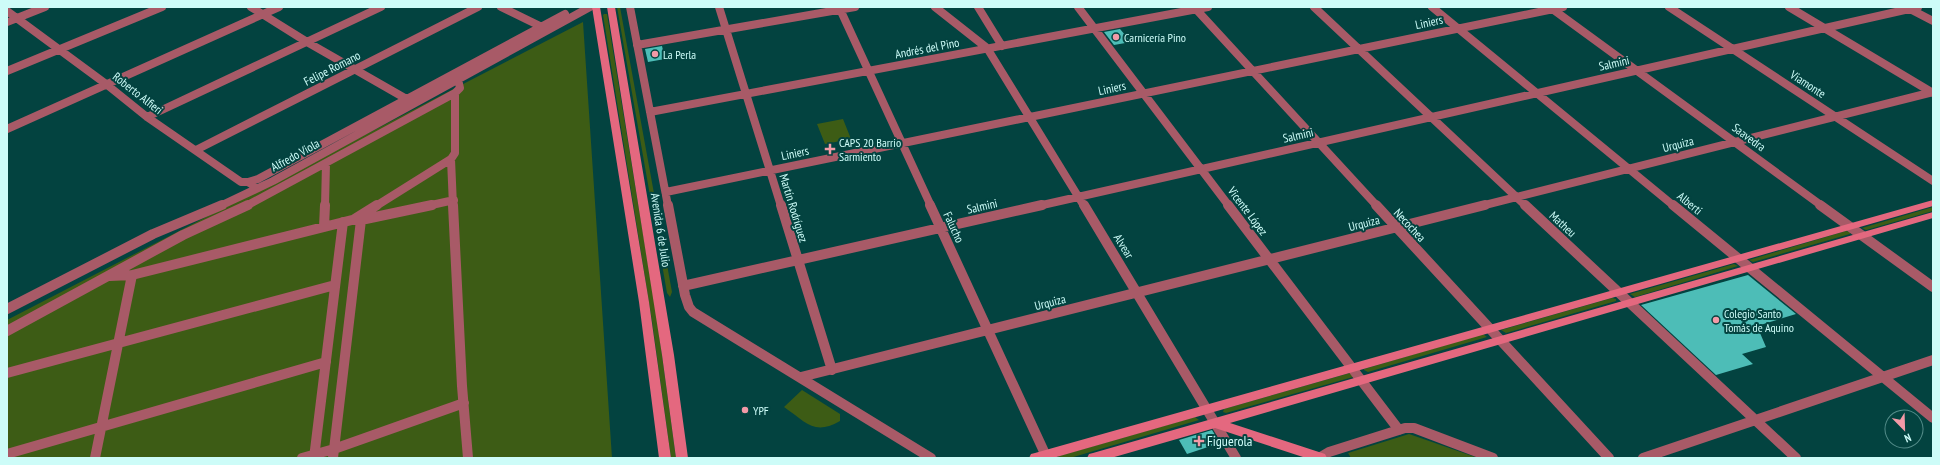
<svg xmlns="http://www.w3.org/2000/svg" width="1940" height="465" font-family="'PT Sans Narrow',sans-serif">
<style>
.green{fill:#3d5c15}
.building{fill:#4dbdb7}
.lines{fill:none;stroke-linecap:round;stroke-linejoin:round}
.minor-far1{stroke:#a85a67;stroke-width:8}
.minor{stroke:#a85a67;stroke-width:10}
.secondary{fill:#e4687f;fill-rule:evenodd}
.poi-dot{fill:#f39aa7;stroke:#034340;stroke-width:1.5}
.labels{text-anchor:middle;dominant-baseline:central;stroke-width:4;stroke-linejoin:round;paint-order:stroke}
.street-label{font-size:12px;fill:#cdfcf8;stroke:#034340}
.poi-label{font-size:12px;fill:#cdfcf8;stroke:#034340;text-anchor:start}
.near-poi-label{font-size:14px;fill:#cdfcf8;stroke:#034340;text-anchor:start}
</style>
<rect width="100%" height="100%" fill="#034340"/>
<path class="green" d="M 617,7 L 620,7 L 672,292 L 670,297 L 667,293 Z
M 604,14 L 607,14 L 657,319 L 676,458 L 671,458 L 652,321 L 603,15 Z
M 583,22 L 612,458 L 7,458 L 7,320 Z
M 843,119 L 851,139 L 825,144 L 817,124 Z
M 1933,207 L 1933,211 L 1866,230 L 1862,228 Z
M 1846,231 L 1850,232 L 1850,234 L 1753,262 L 1749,260 Z
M 1734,264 L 1738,266 L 1635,297 L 1630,294 Z
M 1612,298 L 1616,299 L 1616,301 L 1506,333 L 1501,330 Z
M 1483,334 L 1487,337 L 1368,372 L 1364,370 L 1364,369 Z
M 1350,373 L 1353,377 L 1226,413 L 1223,412 L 1224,409 Z
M 802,390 L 840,414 L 840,421 C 814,436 806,422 784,407 Z
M 1195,417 L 1199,420 L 1070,458 L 1057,458 L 1059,456 Z
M 1409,434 L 1478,458 L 1351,458 L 1348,453 Z"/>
<path class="building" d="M 1120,29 L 1131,42 L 1114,45 L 1104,32 Z
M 662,46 L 665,59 L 648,62 L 645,49 Z
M 1748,275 L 1796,314 L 1757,326 L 1766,347 L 1742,354 L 1753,364 L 1716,375 L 1641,305 Z
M 1212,430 L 1220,443 L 1187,454 L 1179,440 Z"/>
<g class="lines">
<path class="minor-far1" d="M 251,7 L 307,42 L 410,101
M 501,7 L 540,26
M 630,7 L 668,206
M 719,7 L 781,206
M 839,7 L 931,206
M 935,7 L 987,48 L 1084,206
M 978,7 L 1002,46
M 1078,7 L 1229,206
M 1194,7 L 1377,206
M 1314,7 L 1526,206
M 1432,7 L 1674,206
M 1669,7 L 1933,181
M 1789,7 L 1933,93
M 1551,8 L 1822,206
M 1908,8 L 1933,21
M 7,11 L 106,84 L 147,117 L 241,182 L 248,182 L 253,185
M 7,22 L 45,7
M 637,45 L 855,7
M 7,71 L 162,7
M 650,112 L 1208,7
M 147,117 L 381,7
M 7,129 L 279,7
M 196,150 L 478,7
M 248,182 L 258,179 L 565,14
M 666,192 L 1563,7
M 220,206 L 273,181 L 590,7
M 246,206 L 455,93
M 325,206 L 326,163
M 376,206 L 451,159
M 427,206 L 454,200
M 453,206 L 451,159 L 455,153 L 455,93 L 460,88 L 458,79
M 1038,206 L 1918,7
M 1481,206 L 1933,92"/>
<path class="minor" d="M 453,205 L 462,386 L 468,458
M 668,205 L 685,295 L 689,307 L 693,312 L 931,458
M 781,205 L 832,370
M 930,205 L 1047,458
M 1084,205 L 1236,458
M 1228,205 L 1399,430
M 1376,205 L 1609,458
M 1525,205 L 1796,458
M 1673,205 L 1933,418
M 1820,205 L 1933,287
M 353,220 L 377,205
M 324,227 L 325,205
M 110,276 L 132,275 L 352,220 L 361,220 L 432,205
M 683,286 L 1042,205
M 7,309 L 153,234 L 222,205
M 7,331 L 183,235 L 248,205
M 7,373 L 335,285
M 801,377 L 1485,205
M 7,454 L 326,362
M 95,458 L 132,275
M 302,458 L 334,449 L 464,403
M 314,458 L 343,222
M 333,458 L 361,220
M 1319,458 L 1329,452 L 1405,428 L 1414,428 L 1493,458
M 1643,458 L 1933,360"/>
<path class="secondary" d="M 592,7 L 600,7 L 649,302 L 671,458 L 659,458 L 639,302 Z
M 607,7 L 615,7 L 674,355 L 688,458 L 676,458 L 662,355 Z
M 1933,200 L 1933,206 L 1053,458 L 1029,458 L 1031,454 L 1035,453 Z
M 1933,212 L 1933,218 L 1230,423 L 1325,454 L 1327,458 L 1306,458 L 1215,428 L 1111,458 L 1087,458 L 1089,454 L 1093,453 Z"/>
</g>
<g class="poi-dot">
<circle cx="1116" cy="37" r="4"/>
<circle cx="655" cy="54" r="4"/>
<path d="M828 143h4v4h4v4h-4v4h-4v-4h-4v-4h4z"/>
<circle cx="1716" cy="320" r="4"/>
<circle cx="745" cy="410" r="4"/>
<path d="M1197 435h4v4h4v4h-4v4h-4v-4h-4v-4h4z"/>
</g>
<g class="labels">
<g class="street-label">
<text transform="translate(1429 22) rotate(-12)">Liniers</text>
<text transform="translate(927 48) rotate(-11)">Andrés del Pino</text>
<text transform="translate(1614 63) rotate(-13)">Salmini</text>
<text transform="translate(332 68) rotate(-27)">Felipe Romano</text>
<text transform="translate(1808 84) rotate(33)">Viamonte</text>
<text transform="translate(1112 88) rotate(-12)">Liniers</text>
<text transform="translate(138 93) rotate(38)">Roberto Alfieri</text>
<text transform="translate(1298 135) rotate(-13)">Salmini</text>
<text transform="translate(1749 137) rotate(36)">Saavedra</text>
<text transform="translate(1678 144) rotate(-14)">Urquiza</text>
<text transform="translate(795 153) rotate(-12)">Liniers</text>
<text transform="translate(295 155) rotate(-29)">Alfredo Viola</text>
<text transform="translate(1690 203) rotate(39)">Alberti</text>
<text transform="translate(982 206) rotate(-13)">Salmini</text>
<text transform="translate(794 208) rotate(73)">Martín Rodríguez</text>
<text transform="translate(1248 211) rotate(53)">Vicente López</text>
<text transform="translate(1364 223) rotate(-14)">Urquiza</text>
<text transform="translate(1563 224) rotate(43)">Matheu</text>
<text transform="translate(1410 225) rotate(47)">Necochea</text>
<text transform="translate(954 227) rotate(65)">Falucho</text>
<text transform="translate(661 230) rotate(81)">Avenida 6 de Julio</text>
<text transform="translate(1124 246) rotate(58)">Alvear</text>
<text transform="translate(1050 302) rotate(-14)">Urquiza</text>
</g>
<g class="poi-label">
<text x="1124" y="37">Carnicería Pino</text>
<text x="663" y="54">La Perla</text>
<text x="839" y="142">CAPS 20 Barrio<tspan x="839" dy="14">Sarmiento</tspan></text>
<text x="1724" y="313">Colegio Santo<tspan x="1724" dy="14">Tomás de Aquino</tspan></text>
<text x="753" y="410">YPF</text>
</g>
<g class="near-poi-label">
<text x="1207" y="441">Figuerola</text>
</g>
</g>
<rect width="1940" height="465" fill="none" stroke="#cdfcf8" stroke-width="16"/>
<g transform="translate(1904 429) rotate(157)"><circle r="19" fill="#034340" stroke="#548d8a"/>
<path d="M0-3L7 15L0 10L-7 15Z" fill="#f39aa7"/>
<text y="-6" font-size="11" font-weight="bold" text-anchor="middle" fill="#cdfcf8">N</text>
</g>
</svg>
